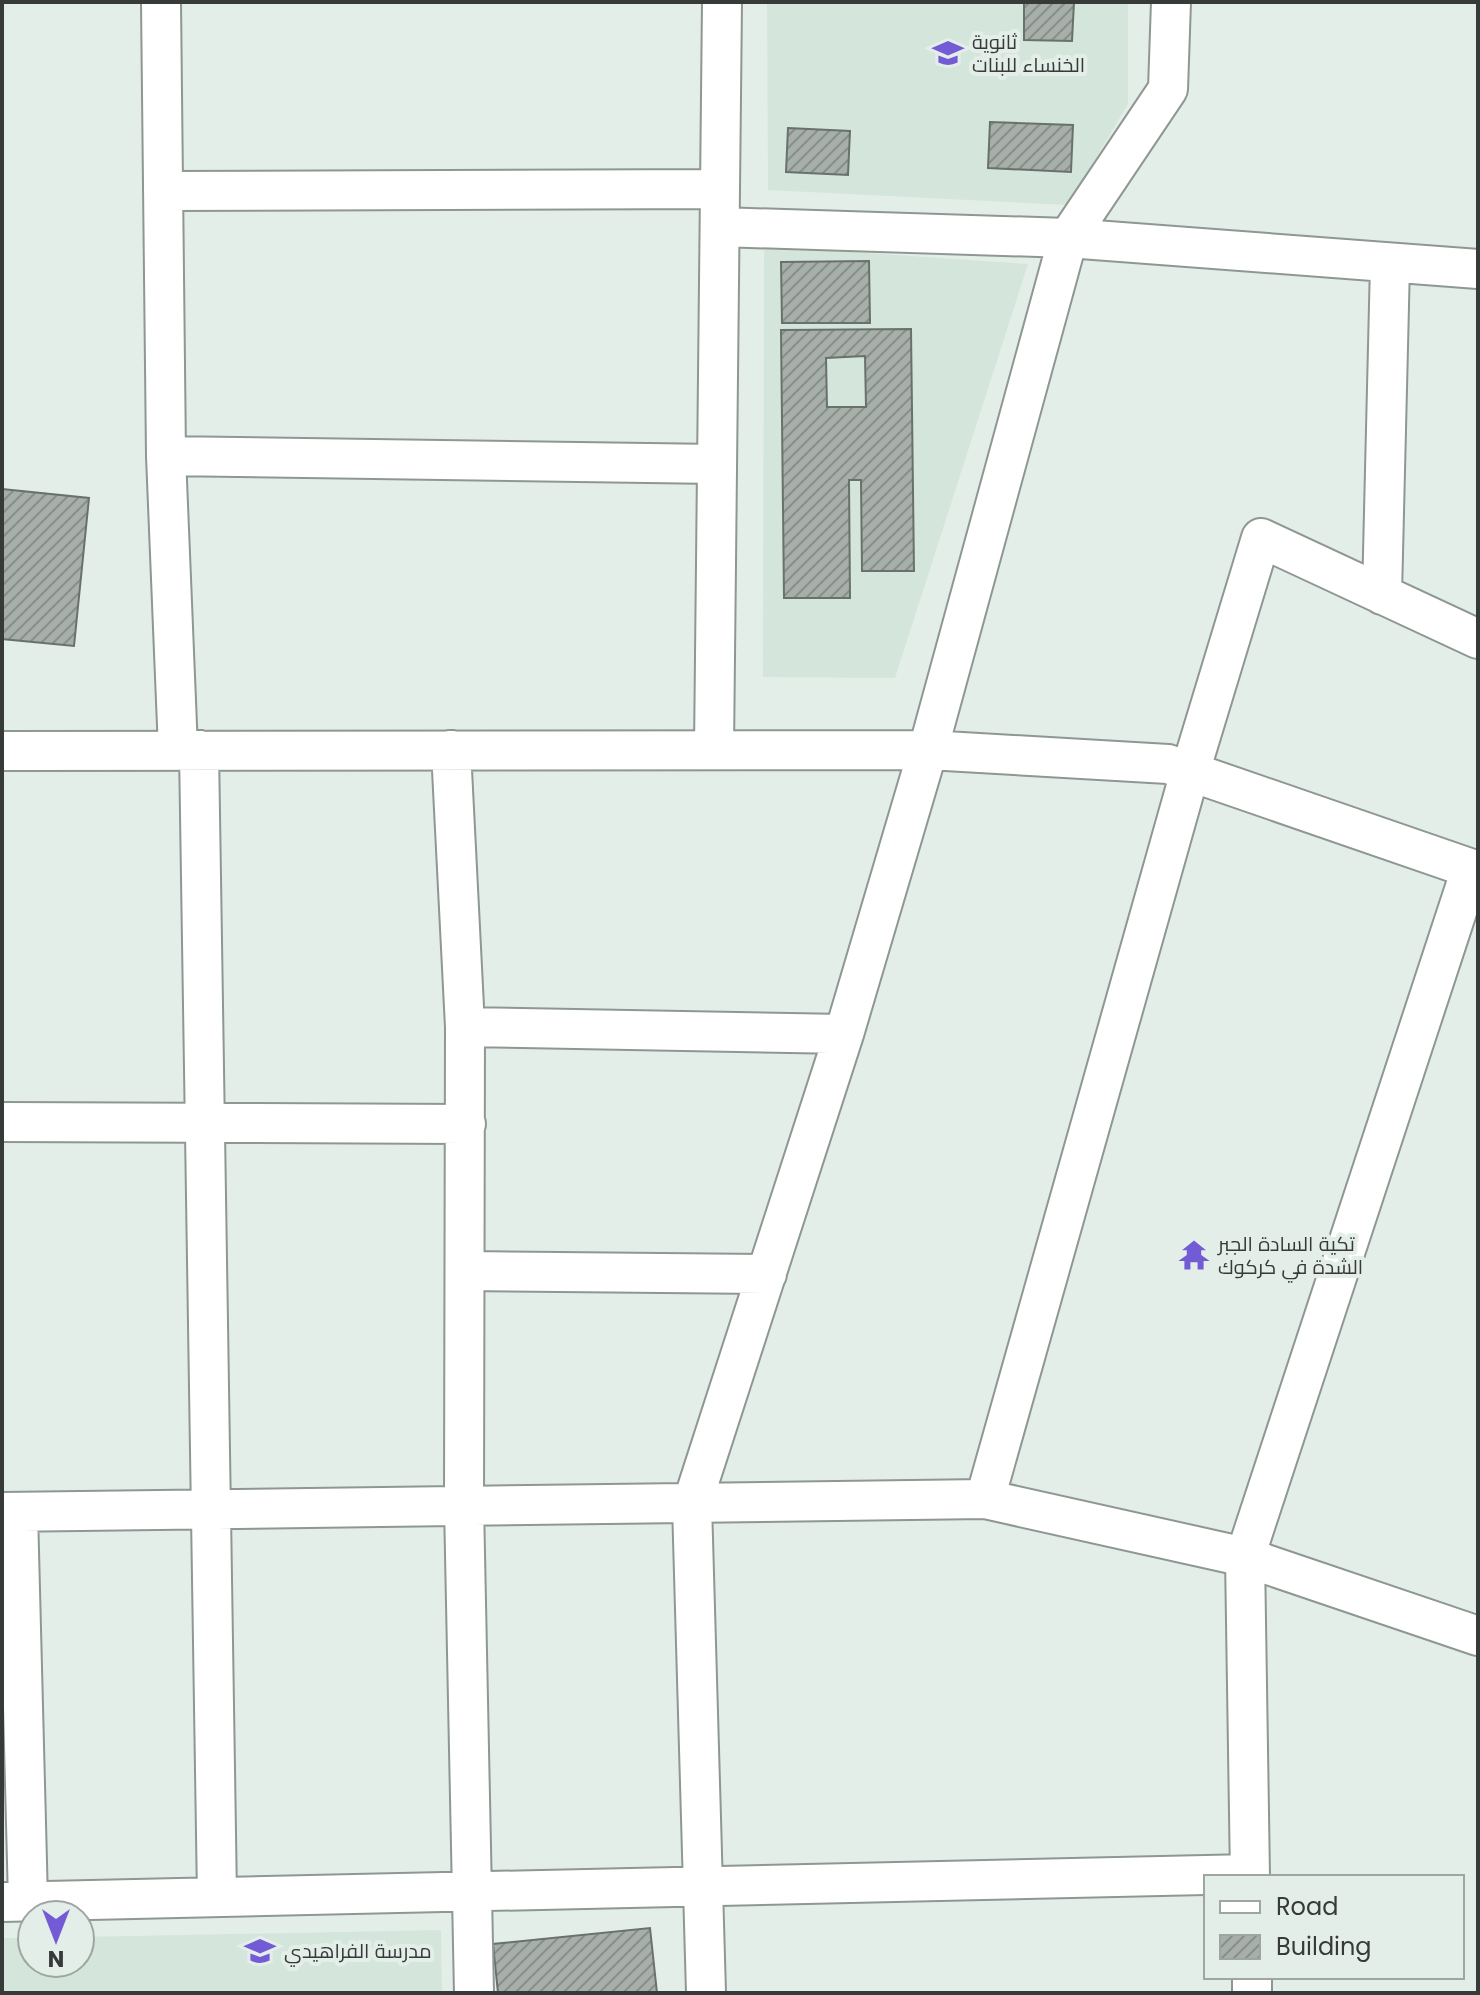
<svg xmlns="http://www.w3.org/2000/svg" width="1480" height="1995" font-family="Poppins,Cairo,sans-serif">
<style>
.built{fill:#d4e5dc}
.building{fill:url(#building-hatch);stroke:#69716d;stroke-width:2;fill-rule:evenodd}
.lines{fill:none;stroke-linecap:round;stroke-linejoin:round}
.minor-casing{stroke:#8e9792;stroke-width:42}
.minor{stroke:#fff;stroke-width:38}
.labels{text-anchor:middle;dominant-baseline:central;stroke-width:8;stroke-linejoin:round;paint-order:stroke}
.poi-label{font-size:20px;fill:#363a38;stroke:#e4eee9;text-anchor:start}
</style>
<defs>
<pattern id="building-hatch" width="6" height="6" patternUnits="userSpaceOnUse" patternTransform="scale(2)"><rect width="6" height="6" fill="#a6afaa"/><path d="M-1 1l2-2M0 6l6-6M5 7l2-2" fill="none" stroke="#888f8b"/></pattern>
</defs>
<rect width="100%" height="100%" fill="#e4eee9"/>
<path class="built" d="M 767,2 L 1128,2 L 1128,104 L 1068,205 L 768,190 Z
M 764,246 L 1028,264 L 895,678 L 763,677 Z
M 441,1930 L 442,1993 L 2,1993 L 2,1938 L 32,1938 L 32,1963 L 80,1963 L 80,1937 Z"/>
<path class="building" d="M 1024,2 L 1074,2 L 1072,41 L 1024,40 Z
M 990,122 L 1073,125 L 1071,172 L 988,168 Z
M 788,128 L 850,131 L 848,175 L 786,172 Z
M 869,261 L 870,323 L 782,323 L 781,262 Z
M 911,329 L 914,571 L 862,571 L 861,480 L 849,480 L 850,598 L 784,598 L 781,330 ZM 865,356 L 866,407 L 827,407 L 826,358 Z
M 2,489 L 89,498 L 74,646 L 2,639 Z
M 650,1928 L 657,1993 L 498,1993 L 493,1944 Z"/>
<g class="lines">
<g class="minor-casing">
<path id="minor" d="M 161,2 L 166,456 L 178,750
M 163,191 L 720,189
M 720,227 L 1068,238 L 1478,269
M 166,456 L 717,464
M 1382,595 L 1390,264
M 199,750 L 217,1897
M 451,750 L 465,1027 L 464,1505 L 474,1993
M 714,750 L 722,2
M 2,751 L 928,750 L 1168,764 L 1478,871
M 465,1027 L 844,1034
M 2,1122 L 466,1124
M 465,1271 L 767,1274
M 985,1499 L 1190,772 L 1261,538 L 1478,639
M 2,1512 L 985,1499 L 1245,1557 L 1478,1636
M 18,1512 L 28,1901
M 1250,1877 L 1245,1557 L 1471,869
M 2,1902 L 1250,1874
M 1252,1977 L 1252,1993
M 706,1993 L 692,1504 L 844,1034 L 928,750 L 1068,238 L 1168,89 L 1171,2"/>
</g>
<use href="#minor" class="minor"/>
</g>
<defs>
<g id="school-bare" transform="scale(2.4)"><path d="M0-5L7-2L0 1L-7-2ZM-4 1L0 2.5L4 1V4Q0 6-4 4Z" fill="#735bd5" stroke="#e4eee9" stroke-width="2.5" paint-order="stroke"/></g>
<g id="temple-bare" transform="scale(2.4)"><path d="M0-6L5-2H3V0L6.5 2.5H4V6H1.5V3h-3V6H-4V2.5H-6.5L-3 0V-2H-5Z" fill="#735bd5" stroke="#e4eee9" stroke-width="2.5" paint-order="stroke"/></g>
</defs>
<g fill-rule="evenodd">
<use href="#school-bare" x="948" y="53"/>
<use href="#temple-bare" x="1194" y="1255"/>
<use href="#school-bare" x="260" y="1951"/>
</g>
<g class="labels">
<g class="poi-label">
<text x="972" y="42">ثانوية<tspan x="972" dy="23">الخنساء للبنات</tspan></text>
<text x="1218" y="1244">تكية السادة الجبر<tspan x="1218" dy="23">الشدة في كركوك</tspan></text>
<text x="284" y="1951">مدرسة الفراهيدي</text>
</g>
</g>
<rect width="1480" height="1995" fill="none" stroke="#363a38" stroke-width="8"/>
<rect x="1204" y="1875" width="260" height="104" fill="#e4eee9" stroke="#9ea6a2" stroke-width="2"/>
<rect x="1220" y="1901" width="40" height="12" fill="#ffffff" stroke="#9ea6a2" stroke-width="2"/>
<text x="1276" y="1915" font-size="24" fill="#363a38">Road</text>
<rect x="1220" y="1935" width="40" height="24" fill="url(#building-hatch)" stroke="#9ea6a2" stroke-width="2"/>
<text x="1276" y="1955" font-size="24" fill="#363a38">Building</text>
<g transform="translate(56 1939) rotate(180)"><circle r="38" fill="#e4eee9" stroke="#9ea6a2" stroke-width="2"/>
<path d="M0-6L14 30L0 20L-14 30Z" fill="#735bd5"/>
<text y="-12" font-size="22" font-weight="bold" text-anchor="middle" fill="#363a38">N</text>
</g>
</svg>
